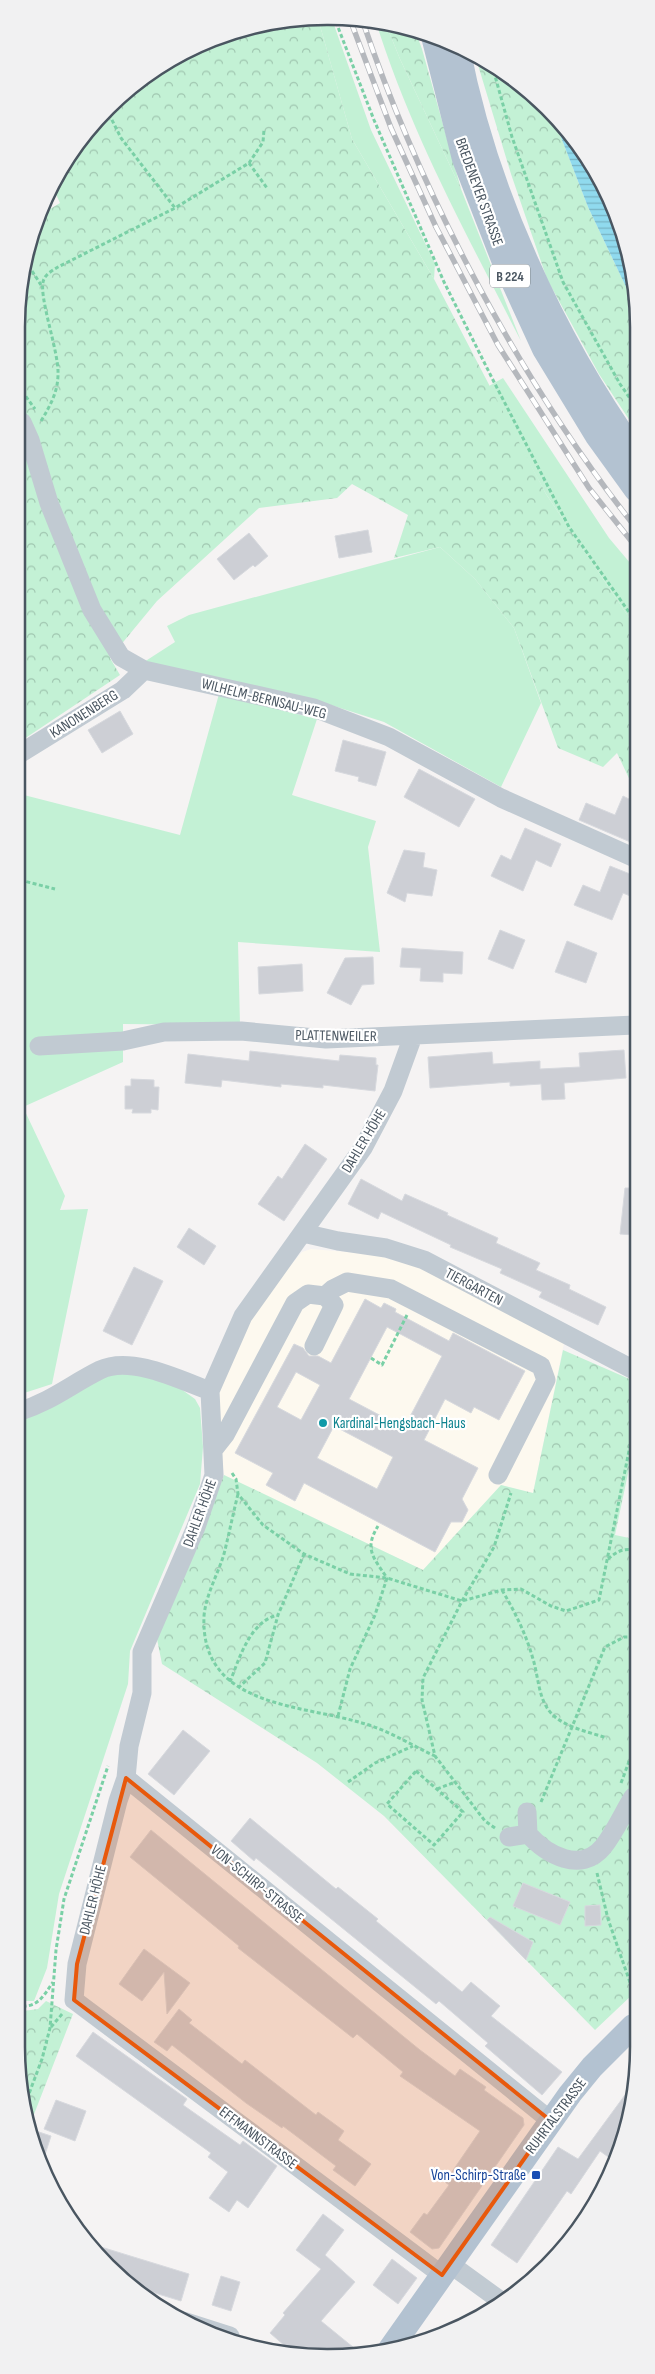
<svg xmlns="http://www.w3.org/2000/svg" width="655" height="2374" font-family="'Sofia Sans Condensed',sans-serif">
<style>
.commercial{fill:#fdf9ef}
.grass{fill:#c3f1d5}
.forest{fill:url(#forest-crowns)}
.water{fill:url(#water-rules)}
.building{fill:#cdcfd5;stroke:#d7d9de;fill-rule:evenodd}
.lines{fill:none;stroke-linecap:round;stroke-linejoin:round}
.path{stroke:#7ad0a6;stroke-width:3;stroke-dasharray:4 2.5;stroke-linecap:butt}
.minor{stroke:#c1cad2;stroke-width:19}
.major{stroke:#b3c2d1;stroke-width:24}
.rail-casing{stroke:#b5b8bd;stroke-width:5.5}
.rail{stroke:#fff;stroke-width:4;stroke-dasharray:11;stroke-linecap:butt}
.marked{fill:#e8590c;fill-opacity:0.2;stroke:#e8590c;stroke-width:4;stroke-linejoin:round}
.culture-dot{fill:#0f9aa8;stroke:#fff;stroke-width:2}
.transit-dot{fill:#1a4fb4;stroke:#fff;stroke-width:2}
.labels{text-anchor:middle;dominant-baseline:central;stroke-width:4.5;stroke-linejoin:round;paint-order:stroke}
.shield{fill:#fff;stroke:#808990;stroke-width:1}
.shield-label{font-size:14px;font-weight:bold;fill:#4a5661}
.street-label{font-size:15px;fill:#4a5661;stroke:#fff}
.culture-label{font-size:15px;fill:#0d838f;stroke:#fff;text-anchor:start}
.transit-label{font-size:15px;fill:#164399;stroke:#fff;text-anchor:end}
.rim{fill:none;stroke:#4a5661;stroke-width:2.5}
</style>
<defs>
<pattern id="forest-crowns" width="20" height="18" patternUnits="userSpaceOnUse" patternTransform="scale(1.25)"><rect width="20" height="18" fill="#c3f1d5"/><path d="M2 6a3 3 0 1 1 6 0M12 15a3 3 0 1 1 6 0" fill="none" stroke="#a0c6b0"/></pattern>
<pattern id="water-rules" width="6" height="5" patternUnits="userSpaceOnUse" patternTransform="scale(1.25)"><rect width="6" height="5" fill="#90daee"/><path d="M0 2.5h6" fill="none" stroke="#78b4c4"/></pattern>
</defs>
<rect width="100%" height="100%" fill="#f5f3f3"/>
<path class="commercial" d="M 311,1249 L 371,1254 L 423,1268 L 564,1343 L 533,1493 L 501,1485 L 423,1570 L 224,1475 L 217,1421 L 218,1397 L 241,1330 L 274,1285 L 302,1252 Z"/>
<path class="grass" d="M 319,22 L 333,22 L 371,130 L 435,264 L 434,279 L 352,139 Z
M 376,22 L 385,22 L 400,59 L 461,189 L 521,341 C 468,237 411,134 376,22 Z
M 503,378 L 609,538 L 636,570 L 636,628 L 546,494 L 495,399 L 489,386 Z
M 440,547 L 475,579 L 514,628 L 541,703 L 501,787 L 384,722 L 315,700 L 144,662 L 175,642 L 167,626 L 189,615 Z
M 219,694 L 317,719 L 292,795 L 376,821 L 368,847 L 380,952 L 238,942 L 240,1025 L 123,1024 L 123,1062 L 23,1107 L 65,1196 L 60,1210 L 88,1209 L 52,1384 L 18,1395 L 20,794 L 180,835 Z
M 138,1373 L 167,1379 L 195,1399 L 200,1408 L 203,1447 L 200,1484 L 130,1651 L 128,1684 L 59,1894 L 47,1968 L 34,2001 L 16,2001 L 18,1416 L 104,1375 Z"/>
<path class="forest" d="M 266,22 L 319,22 L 352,139 L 434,279 L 546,494 L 636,628 L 635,791 L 617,753 L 603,767 L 558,748 L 514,628 L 475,579 L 440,547 L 394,558 L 408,515 L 352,484 L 337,498 L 259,508 L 157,601 L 110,658 L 120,675 L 21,741 L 22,267 L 45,212 L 60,203 L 54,190 L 69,155 L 154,69 Z
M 385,22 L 416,33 L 422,49 L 461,189 L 400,59 Z
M 475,55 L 483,58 L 552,114 L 588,207 L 636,308 L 636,430 L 599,374 L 547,279 L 511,174 Z
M 563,1350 L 634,1381 L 634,1445 L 615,1535 L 634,1539 L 633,1994 L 595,2030 L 384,1816 L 317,1763 L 162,1664 L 156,1634 L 224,1475 L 423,1570 L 501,1485 L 533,1493 Z
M 46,2001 L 73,2014 L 31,2122 L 16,2046 L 16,2012 L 38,2009 Z"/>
<path class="water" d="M 552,114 L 561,122 L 607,190 L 636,287 L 636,308 L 588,207 Z"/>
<path class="building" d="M 368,530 L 372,552 L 339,558 L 335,536 Z
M 249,533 L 268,556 L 255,567 L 253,565 L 234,580 L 217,559 Z
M 120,711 L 133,734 L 102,753 L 88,730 Z
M 343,740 L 386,752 L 376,786 L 358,781 L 359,777 L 335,771 Z
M 419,769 L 475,799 L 459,827 L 404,797 Z
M 623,796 L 635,802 L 635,844 L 579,820 L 586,803 L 615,815 Z
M 525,828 L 561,844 L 551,867 L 536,860 L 523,891 L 491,876 L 501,855 L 511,860 Z
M 404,850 L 425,853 L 423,867 L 437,870 L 432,896 L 407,893 L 405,902 L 387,893 Z
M 610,866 L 635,876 L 635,898 L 623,893 L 612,920 L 574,905 L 583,885 L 600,892 Z
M 500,930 L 525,940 L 513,969 L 488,959 Z
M 567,941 L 597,953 L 586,983 L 555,972 Z
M 402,948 L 463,952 L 462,974 L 443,973 L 443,982 L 420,981 L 421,968 L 400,967 Z
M 373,957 L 374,984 L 362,985 L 351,1005 L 327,993 L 345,958 Z
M 302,964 L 303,991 L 259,994 L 258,967 Z
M 624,1050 L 626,1078 L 564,1083 L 565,1099 L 542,1100 L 541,1084 L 510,1086 L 510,1082 L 430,1088 L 428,1057 L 492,1052 L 493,1064 L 540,1061 L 540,1069 L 580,1067 L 579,1053 Z
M 250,1051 L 339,1061 L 340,1055 L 376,1058 L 376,1065 L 378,1065 L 375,1091 L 323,1085 L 323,1088 L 281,1084 L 281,1087 L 222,1080 L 221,1087 L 185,1083 L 188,1054 L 249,1061 Z
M 131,1079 L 154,1080 L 154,1087 L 159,1087 L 158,1110 L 151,1109 L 151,1113 L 132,1113 L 133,1109 L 125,1109 L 125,1086 L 131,1086 Z
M 305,1144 L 327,1159 L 284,1221 L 258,1204 L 278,1176 L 282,1179 Z
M 361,1179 L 402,1201 L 405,1194 L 448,1213 L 447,1215 L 498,1238 L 496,1243 L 540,1263 L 536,1270 L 570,1285 L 569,1289 L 606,1307 L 598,1325 L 539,1297 L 542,1292 L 500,1273 L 502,1269 L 450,1247 L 451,1245 L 381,1212 L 378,1219 L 348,1204 Z
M 625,1188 L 634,1188 L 634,1235 L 620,1234 Z
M 189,1228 L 216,1246 L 204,1265 L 177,1247 Z
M 134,1267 L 163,1281 L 132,1345 L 103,1331 Z
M 365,1299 L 381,1308 L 384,1303 L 396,1309 L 395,1312 L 449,1341 L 453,1333 L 525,1371 L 499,1420 L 474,1407 L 471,1413 L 445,1399 L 424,1440 L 478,1468 L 462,1499 L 468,1510 L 462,1522 L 451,1522 L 435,1552 L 304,1483 L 295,1501 L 266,1485 L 273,1473 L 235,1453 L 294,1344 L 303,1348 L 309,1356 L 318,1356 L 331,1363 ZM 387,1327 L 442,1356 L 404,1428 L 349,1399 ZM 296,1372 L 320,1385 L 301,1420 L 277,1407 ZM 334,1426 L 393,1457 L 377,1489 L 317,1458 Z
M 183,1730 L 210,1751 L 174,1795 L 148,1774 Z
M 250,1818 L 336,1889 L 338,1887 L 378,1919 L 376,1921 L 462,1992 L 471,1982 L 500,2006 L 491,2016 L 562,2072 L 542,2095 L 485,2046 L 488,2043 L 439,2001 L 436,2004 L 256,1858 L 254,1861 L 231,1841 Z
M 151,1830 L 420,2050 L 455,2076 L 460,2069 L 486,2087 L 484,2090 L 523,2118 L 524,2125 L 439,2248 L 432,2249 L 410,2232 L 424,2213 L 427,2215 L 449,2185 L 445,2182 L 480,2131 L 400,2076 L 403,2072 L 357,2034 L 353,2038 L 238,1948 L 239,1946 L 130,1857 Z
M 523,1883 L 570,1902 L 560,1925 L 513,1906 Z
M 600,1905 L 601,1925 L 585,1926 L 585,1906 Z
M 490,1917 L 533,1942 L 526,1960 L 487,1920 Z
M 144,1949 L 190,1983 L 167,2014 L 164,1972 L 142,2001 L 119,1984 Z
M 179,2009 L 192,2020 L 189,2023 L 242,2064 L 245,2060 L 316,2115 L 318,2112 L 344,2131 L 338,2140 L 371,2164 L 355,2186 L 333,2170 L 336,2166 L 283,2126 L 282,2128 L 246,2103 L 172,2045 L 167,2051 L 154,2042 Z
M 93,2032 L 187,2099 L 183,2105 L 240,2145 L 243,2141 L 277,2166 L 248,2208 L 237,2200 L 229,2212 L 209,2198 L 228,2172 L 208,2157 L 211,2153 L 76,2056 Z
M 633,2084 L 633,2107 L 611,2159 L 600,2151 L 571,2194 L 567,2191 L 517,2263 L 491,2245 L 558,2147 L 578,2159 Z
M 56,2100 L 86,2111 L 75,2141 L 44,2129 Z
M 33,2130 L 51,2136 L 41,2167 L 40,2165 Z
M 323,2214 L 344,2230 L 325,2255 L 355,2282 L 321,2321 L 359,2352 L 307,2357 L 293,2353 L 270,2333 L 285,2315 L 283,2313 L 321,2269 L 296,2250 Z
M 88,2243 L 189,2274 L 181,2301 L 142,2289 L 94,2252 Z
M 392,2259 L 417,2278 L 398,2304 L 373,2285 Z
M 221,2276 L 240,2282 L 231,2311 L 212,2305 Z"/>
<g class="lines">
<path class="path" d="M 336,22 L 374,120 L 444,282 L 494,382 L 569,527 L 636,622
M 492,65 L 512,137 L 563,282 L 620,384 L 636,407
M 109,114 L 121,138 L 175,208
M 249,163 L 267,188
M 25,260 L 41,285
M 22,391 L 35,409
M 41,421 C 50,406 58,392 58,374 C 59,351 37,293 44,279 C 46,274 53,270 58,267 L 175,208 L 249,163 L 263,142 L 264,130
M 20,880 L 55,889
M 371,1358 L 382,1365 L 407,1315
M 232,1473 L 236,1479 L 238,1494 L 263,1525 L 304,1554 L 350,1574 L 387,1578 L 462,1601 L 502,1590 L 521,1589 L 551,1606 L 566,1611 L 599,1600 L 632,1436
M 238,1494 C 233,1514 229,1534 224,1554 C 218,1574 206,1594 204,1616 C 200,1707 299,1704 362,1723 C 388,1730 411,1745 435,1756
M 608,1559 C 616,1552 623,1548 634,1550
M 502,1590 C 515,1612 526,1634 533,1659 C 539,1678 538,1702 554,1716 C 568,1728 589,1732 607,1738
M 630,1611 L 634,1613
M 230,1682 C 239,1659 250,1621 278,1615
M 238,1688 L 265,1663 L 278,1615 L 304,1554
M 338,1716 L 350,1669 L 375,1615 L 387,1578 C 373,1557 364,1549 378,1526
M 416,1771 L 463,1812 L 434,1845 L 387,1804 Z
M 348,1782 L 375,1763 L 413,1746
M 621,1783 L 633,1751
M 437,1789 L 455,1782
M 541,1802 L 605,1647 L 624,1637 L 634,1637
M 495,1828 L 485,1821 L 435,1756 L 422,1700 L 423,1678 L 462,1601 L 494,1547 L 511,1493
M 597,1873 L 608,1919 L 633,1991
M 16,2005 C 36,2010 43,1997 53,1982
M 51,2027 L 63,2013
M 27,2099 L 42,2059 L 50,2028 L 56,1950 L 64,1899 L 108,1766"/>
<path class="minor" d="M 22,422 L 30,440 L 49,503 L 92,610 L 121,657 L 144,670 L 314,708 L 389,737 L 501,798 L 635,858
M 21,753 L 123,690 L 144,670
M 413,1036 L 393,1091 L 363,1148 L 243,1316 L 210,1391 L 214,1475 L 196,1527 L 142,1652 L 142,1693 L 129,1746 L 126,1778 L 118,1801 L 77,1964 L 74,2000 L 442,2275
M 39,1046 L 123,1041 L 164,1032 L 241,1031 L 326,1039 L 635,1025
M 303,1233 L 338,1241 L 386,1248 L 424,1260 L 634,1370
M 314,1346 L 334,1305 L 325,1296
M 18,1412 C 52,1401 70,1385 100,1370 C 131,1355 180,1380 210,1391
M 214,1449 L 225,1435 L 295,1303 L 308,1294 L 325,1296 L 333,1289 L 347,1282 L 391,1289 L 541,1366 L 546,1380 L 498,1475
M 126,1778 L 551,2121
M 527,1812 L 528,1834
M 509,1837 L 528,1834 C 547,1855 581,1874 603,1847 C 615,1832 623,1813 633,1797
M 450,2264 L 501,2301
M 183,2321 L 230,2336"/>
<path class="major" d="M 434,40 L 464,159 L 504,262 L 544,349 L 597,436 L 636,490
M 458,48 C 485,189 553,338 636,454
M 390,2349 L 570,2094 L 592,2067 L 633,2026"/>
<g class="rail-casing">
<path id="rail" d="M 351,22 L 391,128 L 436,227 L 498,345 L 589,488 L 636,547
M 363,22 C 422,197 522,384 636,528"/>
</g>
<use href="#rail" class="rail"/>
</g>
<path class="marked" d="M 126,1778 L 551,2121 L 442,2275 L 74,2000 L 77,1964 Z"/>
<circle class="culture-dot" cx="323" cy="1423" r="5"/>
<rect class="transit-dot" x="531" y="2170" width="10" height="10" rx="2.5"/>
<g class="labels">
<rect class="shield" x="490" y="264.5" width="40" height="23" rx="4"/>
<g class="shield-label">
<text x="510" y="276">B 224</text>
</g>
<g class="street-label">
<text transform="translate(479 192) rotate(70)">BREDENEYER STRASSE</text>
<text transform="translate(264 699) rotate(14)">WILHELM-BERNSAU-WEG</text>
<text transform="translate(84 714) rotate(-32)">KANONENBERG</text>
<text transform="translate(336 1036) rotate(1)">PLATTENWEILER</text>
<text transform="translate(364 1141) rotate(-59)">DAHLER HÖHE</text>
<text transform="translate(474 1287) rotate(28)">TIERGARTEN</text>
<text transform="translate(200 1513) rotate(-70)">DAHLER HÖHE</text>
<text transform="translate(257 1884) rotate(39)">VON-SCHIRP-STRASSE</text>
<text transform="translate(93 1900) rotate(-76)">DAHLER HÖHE</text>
<text transform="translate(556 2116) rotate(-53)">RUHRTALSTRASSE</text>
<text transform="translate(258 2138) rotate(37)">EFFMANNSTRASSE</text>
</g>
<g class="culture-label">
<text x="333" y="1423">Kardinal-Hengsbach-Haus</text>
</g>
<g class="transit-label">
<text x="526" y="2175">Von-Schirp-Straße</text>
</g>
</g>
<path d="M0 0H655V2374H0ZM327 25H328A302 302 0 0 1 630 327V2047A302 302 0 0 1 328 2349H327A302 302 0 0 1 25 2047V327A302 302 0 0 1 327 25Z" fill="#f1f1f2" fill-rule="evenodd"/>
<path class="rim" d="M327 25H328A302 302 0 0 1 630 327V2047A302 302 0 0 1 328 2349H327A302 302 0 0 1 25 2047V327A302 302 0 0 1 327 25Z"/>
</svg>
